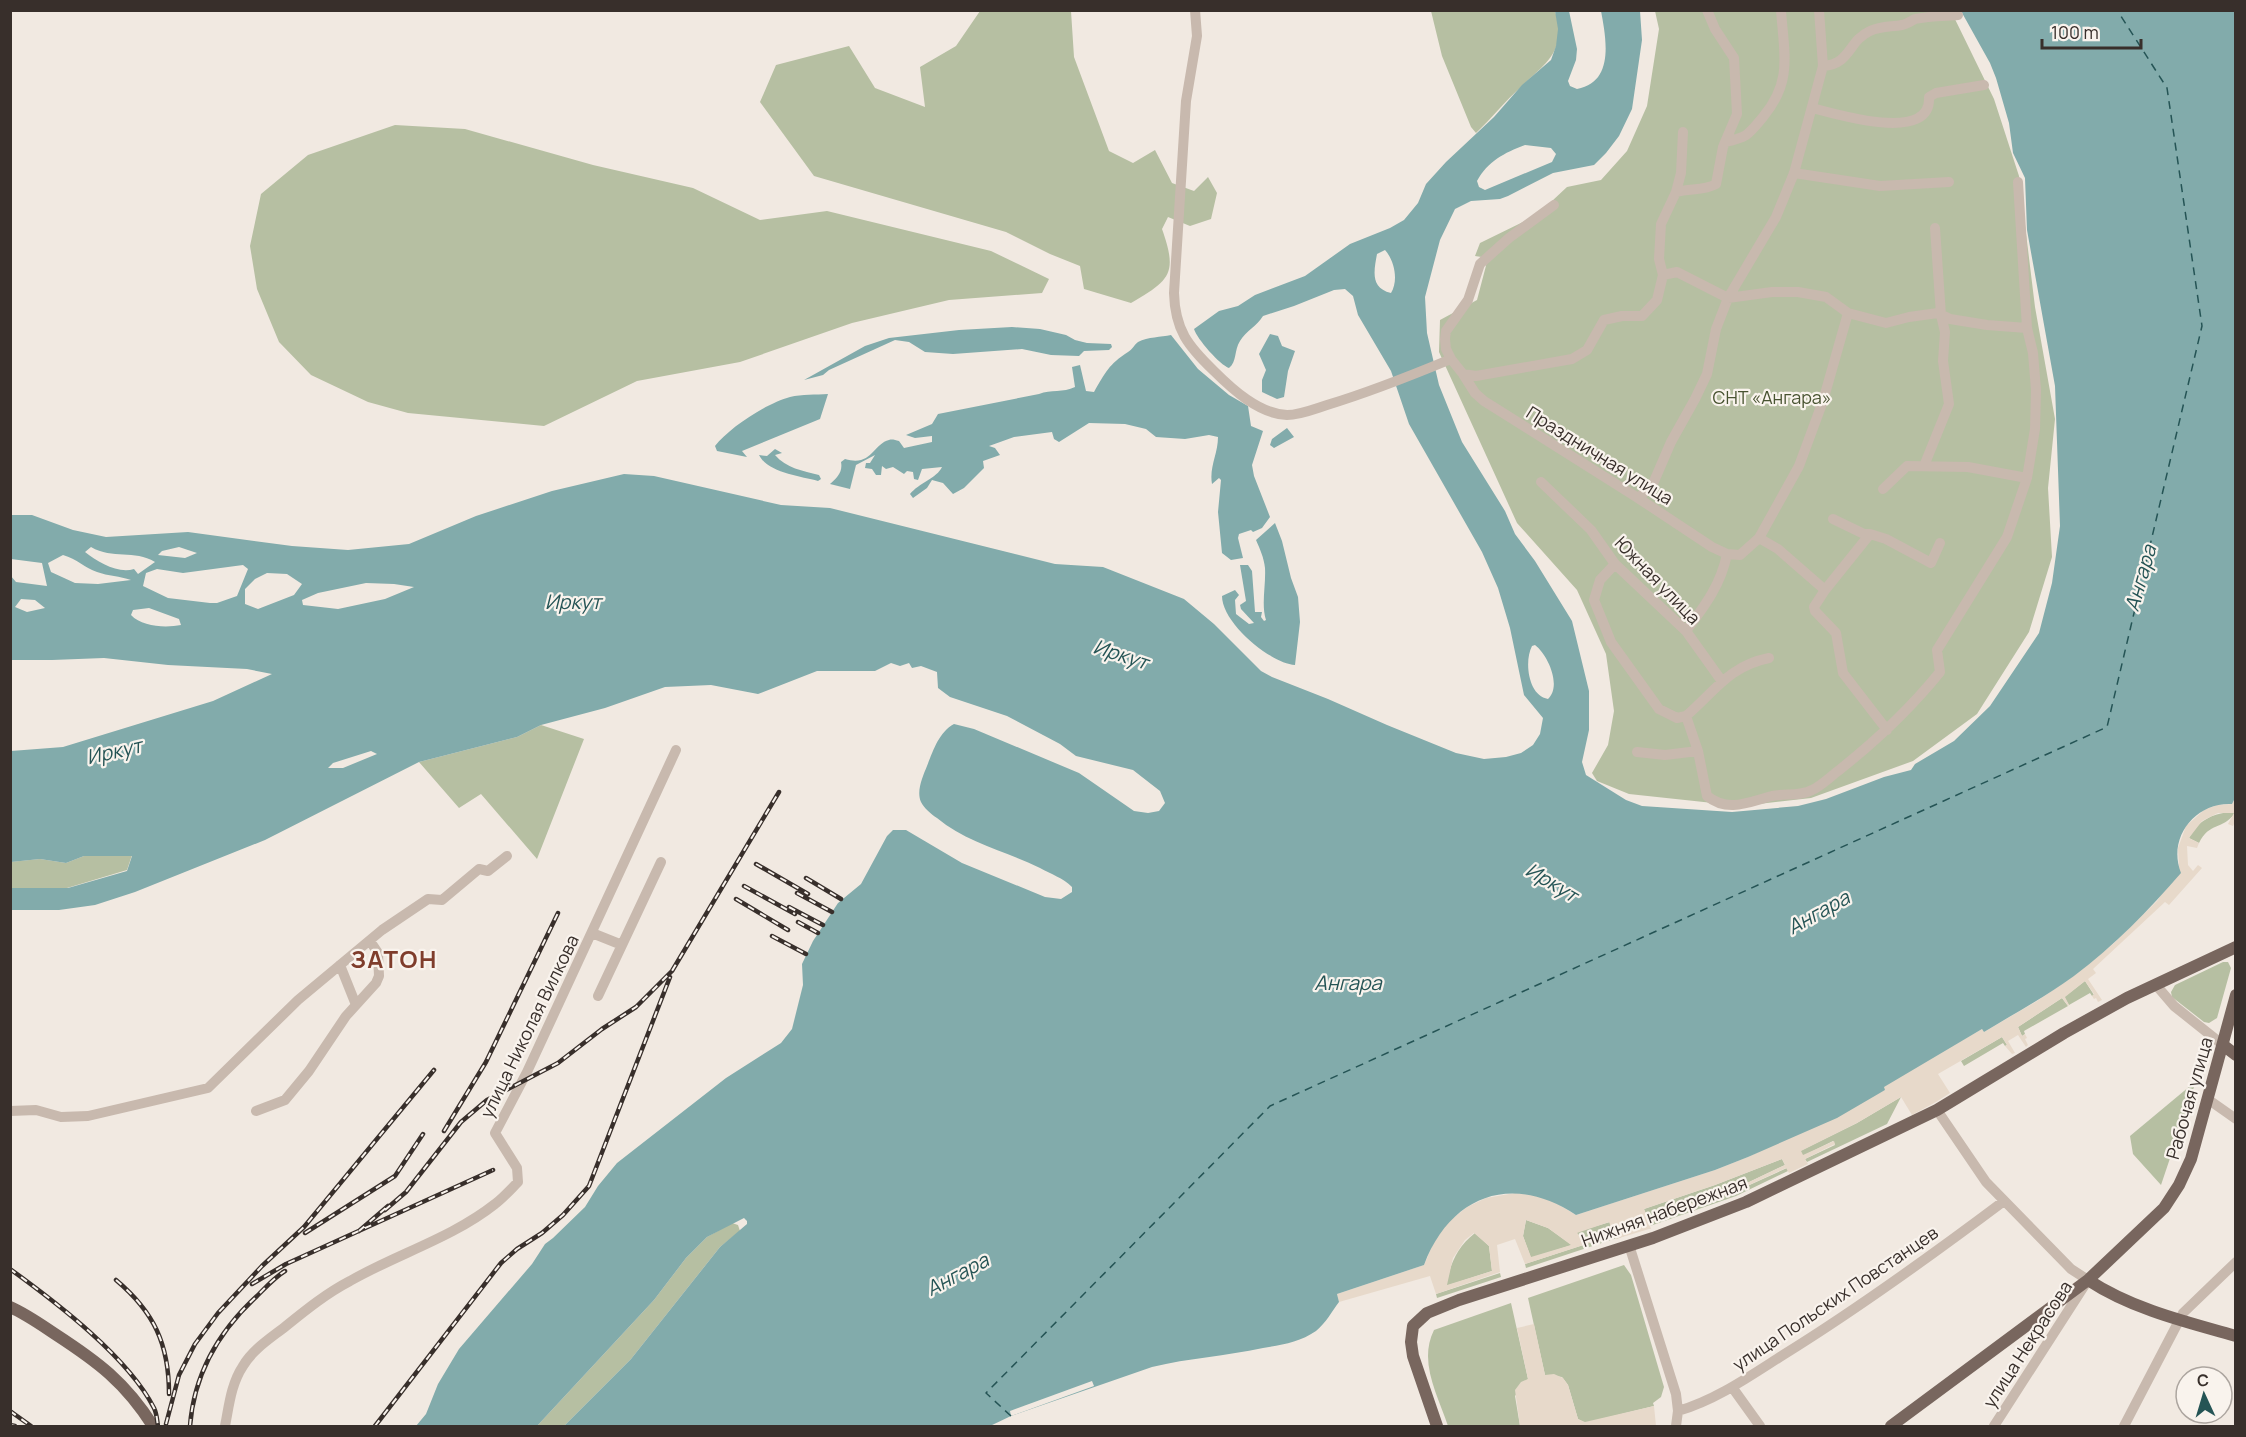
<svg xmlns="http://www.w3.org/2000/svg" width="2246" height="1437" font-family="Manrope,sans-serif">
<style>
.green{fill:#b6bfa2}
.plaza{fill:#e7d9ca;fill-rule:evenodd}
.water{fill:#82abab;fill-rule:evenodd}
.pier{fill:#f1e9e1}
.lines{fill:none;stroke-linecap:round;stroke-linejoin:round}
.ferry{stroke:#255455;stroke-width:1.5;stroke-dasharray:8 6;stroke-linecap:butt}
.minor{stroke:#c8b9ae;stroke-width:10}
.major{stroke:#78665e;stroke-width:12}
.rail-casing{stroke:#382f2b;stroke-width:4.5}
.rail{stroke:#f9f3ed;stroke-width:2;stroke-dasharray:7;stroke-linecap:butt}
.labels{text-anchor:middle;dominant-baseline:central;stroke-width:4.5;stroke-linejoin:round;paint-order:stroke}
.park-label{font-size:18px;fill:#485331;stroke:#f9f3ed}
.street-label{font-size:18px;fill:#382f2b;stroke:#f9f3ed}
.water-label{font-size:20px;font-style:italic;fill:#255455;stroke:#f9f3ed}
.district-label{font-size:24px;font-weight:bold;letter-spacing:1.5px;fill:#7f3d2c;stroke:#f9f3ed}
</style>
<rect width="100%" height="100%" fill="#f1e9e1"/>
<path class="green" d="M 980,11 L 1071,11 L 1074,57 L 1109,151 L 1133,163 L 1155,150 L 1172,183 L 1194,191 L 1208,177 L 1217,193 L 1211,219 L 1190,226 L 1168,217 L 1162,229 C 1178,274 1170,280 1131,303 L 1084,289 L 1080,266 L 1050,254 L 1006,232 L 814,176 L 760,102 L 776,65 L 849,46 L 875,88 L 925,107 L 920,67 L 956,46 Z
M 1431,11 L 1555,11 C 1567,51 1547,62 1522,86 C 1505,101 1492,118 1476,133 L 1471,127 L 1442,56 Z
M 1655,11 L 1951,11 L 1994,99 L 2019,176 L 2035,307 L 2055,419 L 2048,488 L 2052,557 L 2029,632 L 1977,714 L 1913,761 L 1811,798 L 1741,806 L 1629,794 L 1597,781 L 1592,773 L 1608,745 L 1614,711 L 1606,654 L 1577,590 L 1517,523 L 1439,352 L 1440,320 L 1477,300 L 1488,258 L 1475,256 L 1480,243 L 1537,215 L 1567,187 L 1601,180 L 1627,151 L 1647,106 L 1659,29 Z
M 395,125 L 465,129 L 593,165 L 693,188 L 760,220 L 827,211 L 991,251 L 1049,279 L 1042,293 L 949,300 L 852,323 L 740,362 L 637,381 L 544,426 L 408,413 L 368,402 L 311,375 L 279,342 L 257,289 L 250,246 L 261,194 L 308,155 Z
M 541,725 L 584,739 L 537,859 L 481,794 L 459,808 L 419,762 L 517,737 Z
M 2230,812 L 2235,813 C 2223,830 2209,822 2199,843 L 2189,838 C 2198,821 2211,814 2230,812 Z
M 132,855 L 127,870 L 67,888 L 11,888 L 10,862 L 40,859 L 66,863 L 84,856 Z
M 2223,962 L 2228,962 L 2231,968 L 2217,1018 L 2209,1023 L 2204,1022 L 2172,997 L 2171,992 L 2175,985 Z
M 2085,981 L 2094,995 L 2092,996 L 2090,993 L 2069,1005 L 2064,997 Z
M 2062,998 L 2068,1006 L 2024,1031 L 2025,1034 L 2022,1036 L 2018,1027 Z
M 2002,1037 L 2007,1045 L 2005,1046 L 2003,1043 L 1964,1066 L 1961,1061 Z
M 2196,1081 L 2161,1185 L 2133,1154 L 2130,1136 Z
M 1901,1097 L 1887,1124 L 1807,1162 L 1805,1159 L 1835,1145 L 1833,1141 L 1803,1156 L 1800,1151 L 1857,1123 Z
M 1782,1159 L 1785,1165 L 1747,1183 L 1648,1219 L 1644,1209 L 1715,1185 Z
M 1787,1168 L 1788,1171 L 1736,1196 L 1650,1226 L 1649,1223 L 1734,1192 Z
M 1526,1220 L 1548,1228 L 1572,1245 L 1531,1258 L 1523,1236 Z
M 1610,1222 L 1613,1231 L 1584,1241 L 1576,1232 Z
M 732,1223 L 738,1225 L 740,1231 L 720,1247 L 631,1359 L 564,1426 L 537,1426 L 654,1300 L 686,1258 L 707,1237 Z
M 1475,1233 L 1489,1246 L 1492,1271 L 1446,1286 C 1450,1264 1457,1247 1475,1233 Z
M 1632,1233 L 1526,1268 L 1525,1264 L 1614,1235 L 1616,1239 Z
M 1624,1265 L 1631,1275 L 1664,1387 L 1661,1397 L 1653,1403 L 1654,1406 L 1585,1423 L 1578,1419 L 1568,1385 L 1562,1377 L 1545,1375 L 1528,1298 Z
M 1500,1273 L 1501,1277 L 1437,1298 L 1436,1294 Z
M 1511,1303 L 1528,1379 L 1515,1396 L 1520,1426 L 1448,1426 C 1438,1395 1418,1362 1434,1330 Z"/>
<path class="plaza" d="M 2235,798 L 2235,822 L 2233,826 L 2228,824 L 2234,813 L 2218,813 L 2202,821 L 2189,838 L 2199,843 L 2197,848 L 2187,846 L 2188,865 L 2193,871 L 2198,865 L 2202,868 L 2169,905 L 2165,902 L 2093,969 L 2096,973 L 2088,979 L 2102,1000 L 2098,1002 L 2096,998 L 2094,999 L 2092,996 L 2094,994 L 2085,981 L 2065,997 L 2069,1005 L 2068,1006 L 2062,998 L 2018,1027 L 2022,1036 L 2025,1034 L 2027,1038 L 2025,1039 L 2028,1045 L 2026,1047 L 2018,1035 L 2008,1041 L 2015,1053 L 2012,1054 L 2005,1046 L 2007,1045 L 2002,1037 L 1938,1074 L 1950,1093 L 1936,1102 L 1912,1115 L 1901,1097 L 1857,1123 L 1801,1151 L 1803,1155 L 1834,1141 L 1835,1144 L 1805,1159 L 1808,1164 L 1789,1173 L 1786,1168 L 1734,1192 L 1649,1223 L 1651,1229 L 1649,1229 L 1616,1239 L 1614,1235 L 1525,1264 L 1515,1239 L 1497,1245 L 1500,1272 L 1436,1294 L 1430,1276 L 1339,1302 L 1337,1294 L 1424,1265 L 1437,1235 L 1447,1223 L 1467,1207 L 1486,1198 L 1515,1193 L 1533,1195 L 1551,1200 L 1576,1215 L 1715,1170 L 1748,1157 L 1885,1090 L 1883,1087 L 1940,1053 L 1982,1029 L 1984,1032 L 2037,1001 L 2075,975 L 2113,944 L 2157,901 L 2179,867 L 2178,848 L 2186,826 L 2204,810 L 2217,805 L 2232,804 ZM 1782,1159 L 1785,1165 L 1747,1183 L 1648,1219 L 1644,1209 L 1715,1185 ZM 1526,1220 L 1548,1228 L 1571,1245 L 1531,1257 L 1523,1236 ZM 1609,1222 L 1613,1232 L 1584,1241 L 1577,1233 ZM 1474,1233 L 1489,1246 L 1492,1271 L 1447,1285 L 1453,1258 L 1465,1240 Z
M 1534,1324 L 1545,1375 L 1554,1374 L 1563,1378 L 1568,1385 L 1578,1419 L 1585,1422 L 1654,1406 L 1656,1426 L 1520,1426 L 1515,1390 L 1521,1382 L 1528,1379 L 1517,1328 Z"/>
<path class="water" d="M 1555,11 L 1569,11 L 1577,49 L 1576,60 L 1568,81 L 1570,86 L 1577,89 C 1615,82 1606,38 1601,11 L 1640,11 L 1642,40 L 1632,109 L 1619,136 L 1606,153 L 1594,165 L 1553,173 L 1508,196 L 1500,199 L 1471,201 L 1455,209 L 1440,240 L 1425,297 L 1427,333 L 1439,385 L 1462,442 L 1505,511 L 1515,534 L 1535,561 L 1572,621 L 1589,691 L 1589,730 L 1582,762 L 1586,775 L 1626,800 L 1642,806 L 1732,812 L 1798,806 L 1826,799 L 1884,777 L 1911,770 L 1915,764 L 1954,741 L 1990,706 L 2039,633 L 2052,583 L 2060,526 L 2055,386 L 2027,230 L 2025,178 L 2013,153 L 2009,123 L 1996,78 L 1990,63 L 1961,11 L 2235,11 L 2235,798 L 2232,804 C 2195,802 2167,838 2181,873 C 2149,910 2114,946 2074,976 C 2045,997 2015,1013 1984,1032 L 1982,1029 L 1884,1087 L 1885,1090 L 1837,1118 L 1748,1157 L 1715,1170 L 1576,1215 C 1513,1173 1451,1194 1424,1265 L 1337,1294 L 1339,1302 C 1332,1311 1326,1323 1316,1331 C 1300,1342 1282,1345 1263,1348 C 1226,1356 1189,1358 1152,1367 L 1011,1416 L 990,1426 L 564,1426 L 631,1359 L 720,1247 L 747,1224 L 747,1221 L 744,1218 L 707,1237 L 686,1258 L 654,1300 L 537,1426 L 416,1426 L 426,1414 L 438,1384 L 459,1349 L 532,1264 L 545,1244 L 553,1238 L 585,1207 L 598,1186 L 617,1163 L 726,1078 L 781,1043 L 792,1029 L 803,985 L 802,964 L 813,941 L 838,903 L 861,884 L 887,836 L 893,830 L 906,830 L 962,863 L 1045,897 L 1061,899 L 1072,892 L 1072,887 C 1063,878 1051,874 1040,868 C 1006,851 967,843 937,818 C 931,814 924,808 921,802 C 916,791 923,776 927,766 C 933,751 939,732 954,724 L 974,729 L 1079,773 L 1134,811 L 1148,813 L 1159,811 L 1165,803 L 1160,791 L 1133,770 L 1076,756 L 1060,744 L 1007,716 L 950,697 L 938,688 L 937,672 L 921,666 L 912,668 L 909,663 L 900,666 L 891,663 L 875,671 L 817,671 L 758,694 L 711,685 L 665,687 L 605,708 L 541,725 L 517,737 L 419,762 L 265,840 L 135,892 L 95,905 L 59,910 L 11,910 L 11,888 L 68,888 L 127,871 L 132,856 L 84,856 L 66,863 L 40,859 L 11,862 L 11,751 L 63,747 L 213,701 L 272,674 L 247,669 L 168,665 L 104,658 L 52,660 L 11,660 L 10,575 L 16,582 L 47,586 L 42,563 L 11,559 L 11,515 L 32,515 L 73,530 L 106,537 L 188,532 L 292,546 L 348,550 L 409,544 L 476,516 L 552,491 L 624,474 L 654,476 L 781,505 L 830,508 L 1055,564 L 1103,567 L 1184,599 L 1214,624 L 1261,671 L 1272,677 L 1328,699 L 1387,725 L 1456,753 L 1484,759 L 1506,757 L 1521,753 L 1533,745 L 1540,734 L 1543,718 L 1524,695 L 1510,628 L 1498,588 L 1482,552 L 1409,424 L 1391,371 L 1358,315 L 1353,296 L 1345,289 L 1334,290 L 1294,306 L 1263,316 C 1257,326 1246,331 1240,341 C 1234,350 1237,362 1229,368 C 1220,365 1197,339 1194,329 L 1219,311 L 1238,306 L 1255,295 L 1305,276 L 1350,244 L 1390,228 L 1404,220 L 1418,203 L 1426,184 L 1446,162 L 1494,117 L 1522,85 L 1551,60 L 1556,46 L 1558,29 ZM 1525,145 L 1551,148 L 1556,154 L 1552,162 L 1485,190 L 1479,187 L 1477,181 C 1488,161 1504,153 1525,145 ZM 1385,250 C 1394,260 1399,280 1391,293 C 1370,288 1374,271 1377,254 ZM 91,547 C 113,560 134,549 155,562 L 138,574 L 134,569 C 118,574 98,562 85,552 ZM 179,547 L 197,553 L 185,558 L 158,555 L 162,551 ZM 63,555 C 77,559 85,568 97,572 C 108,576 120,576 131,580 L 98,584 L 75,583 L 51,572 L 48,563 ZM 243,565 L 248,569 L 237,596 L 217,603 L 210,603 L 168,598 L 143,586 L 146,573 L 157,569 L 183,573 ZM 267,573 L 287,574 L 302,584 L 294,595 L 258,609 L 245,604 L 245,589 L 255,579 ZM 366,583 L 394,584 L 414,587 L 385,599 L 338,609 L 303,605 L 302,600 L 318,593 ZM 21,599 L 35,600 L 45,608 L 27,612 L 15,607 ZM 149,608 L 179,619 L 181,625 C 166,628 142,627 131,615 L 133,610 ZM 1535,645 C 1548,655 1562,686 1548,699 C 1528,696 1524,661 1532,646 ZM 371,751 L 377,754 L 343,768 L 328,768 L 333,763 Z
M 1012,327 L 1040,329 L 1066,335 L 1075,340 L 1087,343 L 1111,344 L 1112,347 L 1109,350 L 1084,351 L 1079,356 L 1051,355 L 1022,349 L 953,354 L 925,352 L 909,342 L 895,340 L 829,370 L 823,375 L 804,380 L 865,346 L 889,338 L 959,330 Z
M 1270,334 L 1278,336 L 1282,346 L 1295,351 L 1288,371 L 1284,397 L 1277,399 L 1262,392 L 1262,380 L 1266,370 L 1259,354 Z
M 1171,335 L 1198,369 L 1229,395 L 1248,406 L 1251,426 L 1263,431 L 1252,465 L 1254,476 L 1270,517 L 1262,528 L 1253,532 L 1251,530 L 1239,534 L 1238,538 L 1243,558 L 1231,560 L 1222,553 L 1218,512 L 1221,480 L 1219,478 L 1212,484 C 1209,467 1218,454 1218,437 L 1209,435 L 1185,439 L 1156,437 L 1146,429 L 1125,424 L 1089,423 L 1059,442 L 1054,439 L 1052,432 L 1014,437 L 989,446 L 995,448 L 1000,455 L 983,461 L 984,468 L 964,488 L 953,494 L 943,483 L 932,480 L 927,488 L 913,498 L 910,494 C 919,483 937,478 942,467 L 922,469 L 918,480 L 914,479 L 913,472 L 907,471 L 904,474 L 893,467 L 886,469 L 882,466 L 881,475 L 876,475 L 872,469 L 865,468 L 866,463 L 870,463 L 875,455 L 856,465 L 850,489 L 830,484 C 837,478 843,472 841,462 L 845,459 C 872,467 873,444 889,440 C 892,439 895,440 899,441 L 904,448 L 932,442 L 932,436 L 915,438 L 906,435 L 932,424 L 938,414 L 1039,394 C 1051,389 1063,393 1075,387 L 1072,367 L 1080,365 L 1086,391 L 1094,392 C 1105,373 1109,364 1128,352 C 1132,350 1134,345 1138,342 C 1148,337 1161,337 1171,335 Z
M 828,394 L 820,419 L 742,451 L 747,457 L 717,451 L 715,446 C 729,428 767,403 790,397 C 802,394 816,395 828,394 Z
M 1287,428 L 1294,437 L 1274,448 L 1270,445 L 1272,439 Z
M 775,449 L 782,453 L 775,455 C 786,468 803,471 819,475 L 821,479 L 818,481 C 800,476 768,473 759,455 L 767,456 Z
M 1275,523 L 1282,541 L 1291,578 L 1298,597 L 1300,622 L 1295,665 C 1270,663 1222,623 1222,596 L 1235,590 L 1239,595 L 1235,600 L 1236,614 L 1249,624 L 1254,623 L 1241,609 L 1240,605 L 1246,601 L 1240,565 L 1248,565 L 1252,571 L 1255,612 L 1262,612 L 1261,617 L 1264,621 L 1266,620 C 1261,605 1266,585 1265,568 C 1264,558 1260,549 1256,540 Z"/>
<path class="pier" d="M 1092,1381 L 1094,1386 L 1011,1416 L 1010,1411 Z"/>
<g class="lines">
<path class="ferry" d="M 1011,1416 L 986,1393 L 1270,1106 L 2107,727 L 2202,326 L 2167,88 L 2117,10"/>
<path class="minor" d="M 1195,10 L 1197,36 L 1186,101 L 1174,293 C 1175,330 1188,346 1214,371 C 1232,389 1259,414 1287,415 C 1300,415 1314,409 1327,405 C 1370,392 1410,376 1451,359 L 1463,374 L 1476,376 L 1572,359 L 1587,350 L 1604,320 L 1622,316 L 1642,316 L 1657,300 L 1663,275 L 1659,259 L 1661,224 L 1676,192 L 1681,173 L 1683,132
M 1823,66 C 1851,64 1848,41 1870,31 C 1881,26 1891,27 1902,25 C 1907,24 1911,21 1915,19 C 1928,16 1944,16 1958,15
M 1812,108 C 1836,114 1932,144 1929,97 L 1936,93 L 1984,85
M 1725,142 C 1748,137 1748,135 1763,117 C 1793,81 1784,54 1781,10
M 1794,173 L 1880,186 L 1949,182
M 1676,192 C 1690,188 1704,191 1716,184 L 1723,147 L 1737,114 L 1734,58 L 1715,29 L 1707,10
M 1663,275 L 1677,272 L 1728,298 L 1772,292 L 1798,292 L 1826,297 L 1848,313 L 1886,323 L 1909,317 L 1938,313 L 1950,319 L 1987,325 L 2027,328
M 1451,359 L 1446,349 L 1445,339 L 1446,331 L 1468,300 L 1480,264 L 1509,238 L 1554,205
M 1463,374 L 1475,393 L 1484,401 L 1638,498 L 1712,547 L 1727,554
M 1924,466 L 1949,404 L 1943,361 L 1945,332 L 1941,315 L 1935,228
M 1541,482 L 1591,530 L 1615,564 L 1686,631 L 1721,680
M 1883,489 L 1907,466 L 1968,467 L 2027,478
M 1638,498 L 1652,486 L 1671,442 L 1695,399 L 1707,374 L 1716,329 L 1728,298 L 1776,217 L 1794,173 L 1823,66 L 1819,10
M 1833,519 L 1864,534 L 1870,534 L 1886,539 L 1931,563 L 1940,543
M 1870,534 L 1825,590 L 1814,607 L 1815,611 L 1836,633 L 1843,673 L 1887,730
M 1759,538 L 1778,549 L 1825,590
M 1615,564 L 1600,580 L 1594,600 L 1611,642 L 1659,709 L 1677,718 L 1686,716
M 1686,631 C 1704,607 1721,585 1727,554 L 1740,555 L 1759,538 L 1799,466 L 1823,401 L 1848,313
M 1698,751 L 1707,796 C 1728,813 1749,802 1772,796 C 1786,793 1799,797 1812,790 C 1821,786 1830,777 1838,771 C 1876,741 1910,709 1940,672 L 1937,650 L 2007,537 L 2027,478 L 2035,429 L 2036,390 L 2033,353 L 2027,328 L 2018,182
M 1637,752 L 1665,755 L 1698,751 L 1686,716 C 1715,691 1729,666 1769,658
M 592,933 L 622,945
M 340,965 L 356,1005
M 2156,985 L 2174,1006 L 2223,1045
M 598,996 L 661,862
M 2209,1100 L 2236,1119
M 1937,1110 L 1986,1182 L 2071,1269 L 2088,1280 L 1994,1426
M 10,1111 L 36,1110 L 61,1117 L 88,1116 L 208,1088 L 298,1000 L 382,930 L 428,899 L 442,900 L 479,869 L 488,871 L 507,856
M 256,1111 L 285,1100 L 309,1071 L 346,1016 L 376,983 L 379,976 L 378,953 L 370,941
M 1629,1245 L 1676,1394 L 1678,1411 L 1676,1426
M 1732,1387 L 1760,1426
M 1678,1411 C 1716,1400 1750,1376 1783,1355 C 1859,1308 1932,1255 2004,1201
M 225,1426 C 229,1406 231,1384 243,1366 C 253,1349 271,1338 286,1326 C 307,1309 327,1293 350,1281 C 397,1254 452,1238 495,1204 C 503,1198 511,1189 518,1182 L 517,1168 L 495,1133 L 527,1072 L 676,750
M 2124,1426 L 2183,1313 L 2236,1262"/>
<path class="major" d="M 2223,1045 L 2236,1055
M 2088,1280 C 2132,1309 2186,1322 2236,1336
M 10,1307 C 26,1314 40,1324 55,1334 C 98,1362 125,1382 153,1426
M 1437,1426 L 1413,1356 L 1411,1342 L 1413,1326 L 1427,1313 L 1459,1300 L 1653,1238 L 1746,1202 L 1937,1110 L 2064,1033 L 2127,998 L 2236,947
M 1891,1426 L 2088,1280 L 2164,1208 L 2179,1185 L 2191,1159 L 2236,995"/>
<g class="rail-casing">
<path id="rail" d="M 756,864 L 808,894
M 806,878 L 841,899
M 744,886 L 795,914
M 797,893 L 832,912
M 736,899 L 788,930
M 789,907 L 823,925
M 798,922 L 818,933
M 772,936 L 806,954
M 444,1131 L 486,1062 L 558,913
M 385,1210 L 406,1192 L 461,1122 L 487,1100 L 558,1063 L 602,1029 L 636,1007 L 672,971 L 779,792
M 359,1231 L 388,1206
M 305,1233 L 395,1176 L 423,1134
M 10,1269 C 57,1303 128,1357 154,1408 C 157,1414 157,1421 158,1426
M 116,1280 C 154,1312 169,1344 169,1394
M 252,1284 L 286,1264 L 493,1170
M 10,1411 L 31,1426
M 166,1424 L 179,1375 L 195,1344 L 218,1313 L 262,1266 L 304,1227 L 434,1070
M 10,1425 L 15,1426
M 190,1426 C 194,1374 219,1331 257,1296 C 266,1287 275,1277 285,1271
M 375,1426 L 501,1263 L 517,1249 L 542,1233 L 563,1215 L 589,1186 L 670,977"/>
</g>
<use href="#rail" class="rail"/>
</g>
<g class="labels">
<g class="park-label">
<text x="1772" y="397">СНТ «Ангара»</text>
</g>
<g class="street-label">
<text transform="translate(1600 455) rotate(32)">Праздничная улица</text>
<text transform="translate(1658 580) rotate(46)">Южная улица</text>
<text transform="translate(529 1026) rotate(-64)">улица Николая Вилкова</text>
<text transform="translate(2189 1098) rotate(-74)">Рабочая улица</text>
<text transform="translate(1664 1211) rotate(-20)">Нижняя набережная</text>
<text transform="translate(1835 1298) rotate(-34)">улица Польских Повстанцев</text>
<text transform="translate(2027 1344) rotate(-57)">улица Некрасова</text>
</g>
<g class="water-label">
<text transform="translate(2140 578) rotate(-74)">Ангара</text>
<text x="573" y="601">Иркут</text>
<text transform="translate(1121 654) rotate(18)">Иркут</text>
<text transform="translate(114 751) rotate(-13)">Иркут</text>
<text transform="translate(1552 882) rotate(31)">Иркут</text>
<text transform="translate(1818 912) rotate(-29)">Ангара</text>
<text x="1348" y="982">Ангара</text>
<text transform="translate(957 1274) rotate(-28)">Ангара</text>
</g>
<g class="district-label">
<text x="394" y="958">ЗАТОН</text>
</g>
</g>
<rect width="2246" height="1437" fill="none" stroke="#382f2b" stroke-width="24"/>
<g transform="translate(2204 1395) rotate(356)"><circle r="28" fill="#f9f3ed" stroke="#aca59f" stroke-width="1.5"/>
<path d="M0-4.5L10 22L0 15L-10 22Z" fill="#255455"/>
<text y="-9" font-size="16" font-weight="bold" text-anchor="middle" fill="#382f2b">С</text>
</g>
<path d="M2042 39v9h99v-9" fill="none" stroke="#382f2b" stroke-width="3"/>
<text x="2051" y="39" font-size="18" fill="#382f2b" stroke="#f9f3ed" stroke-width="4.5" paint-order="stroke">100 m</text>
</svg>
